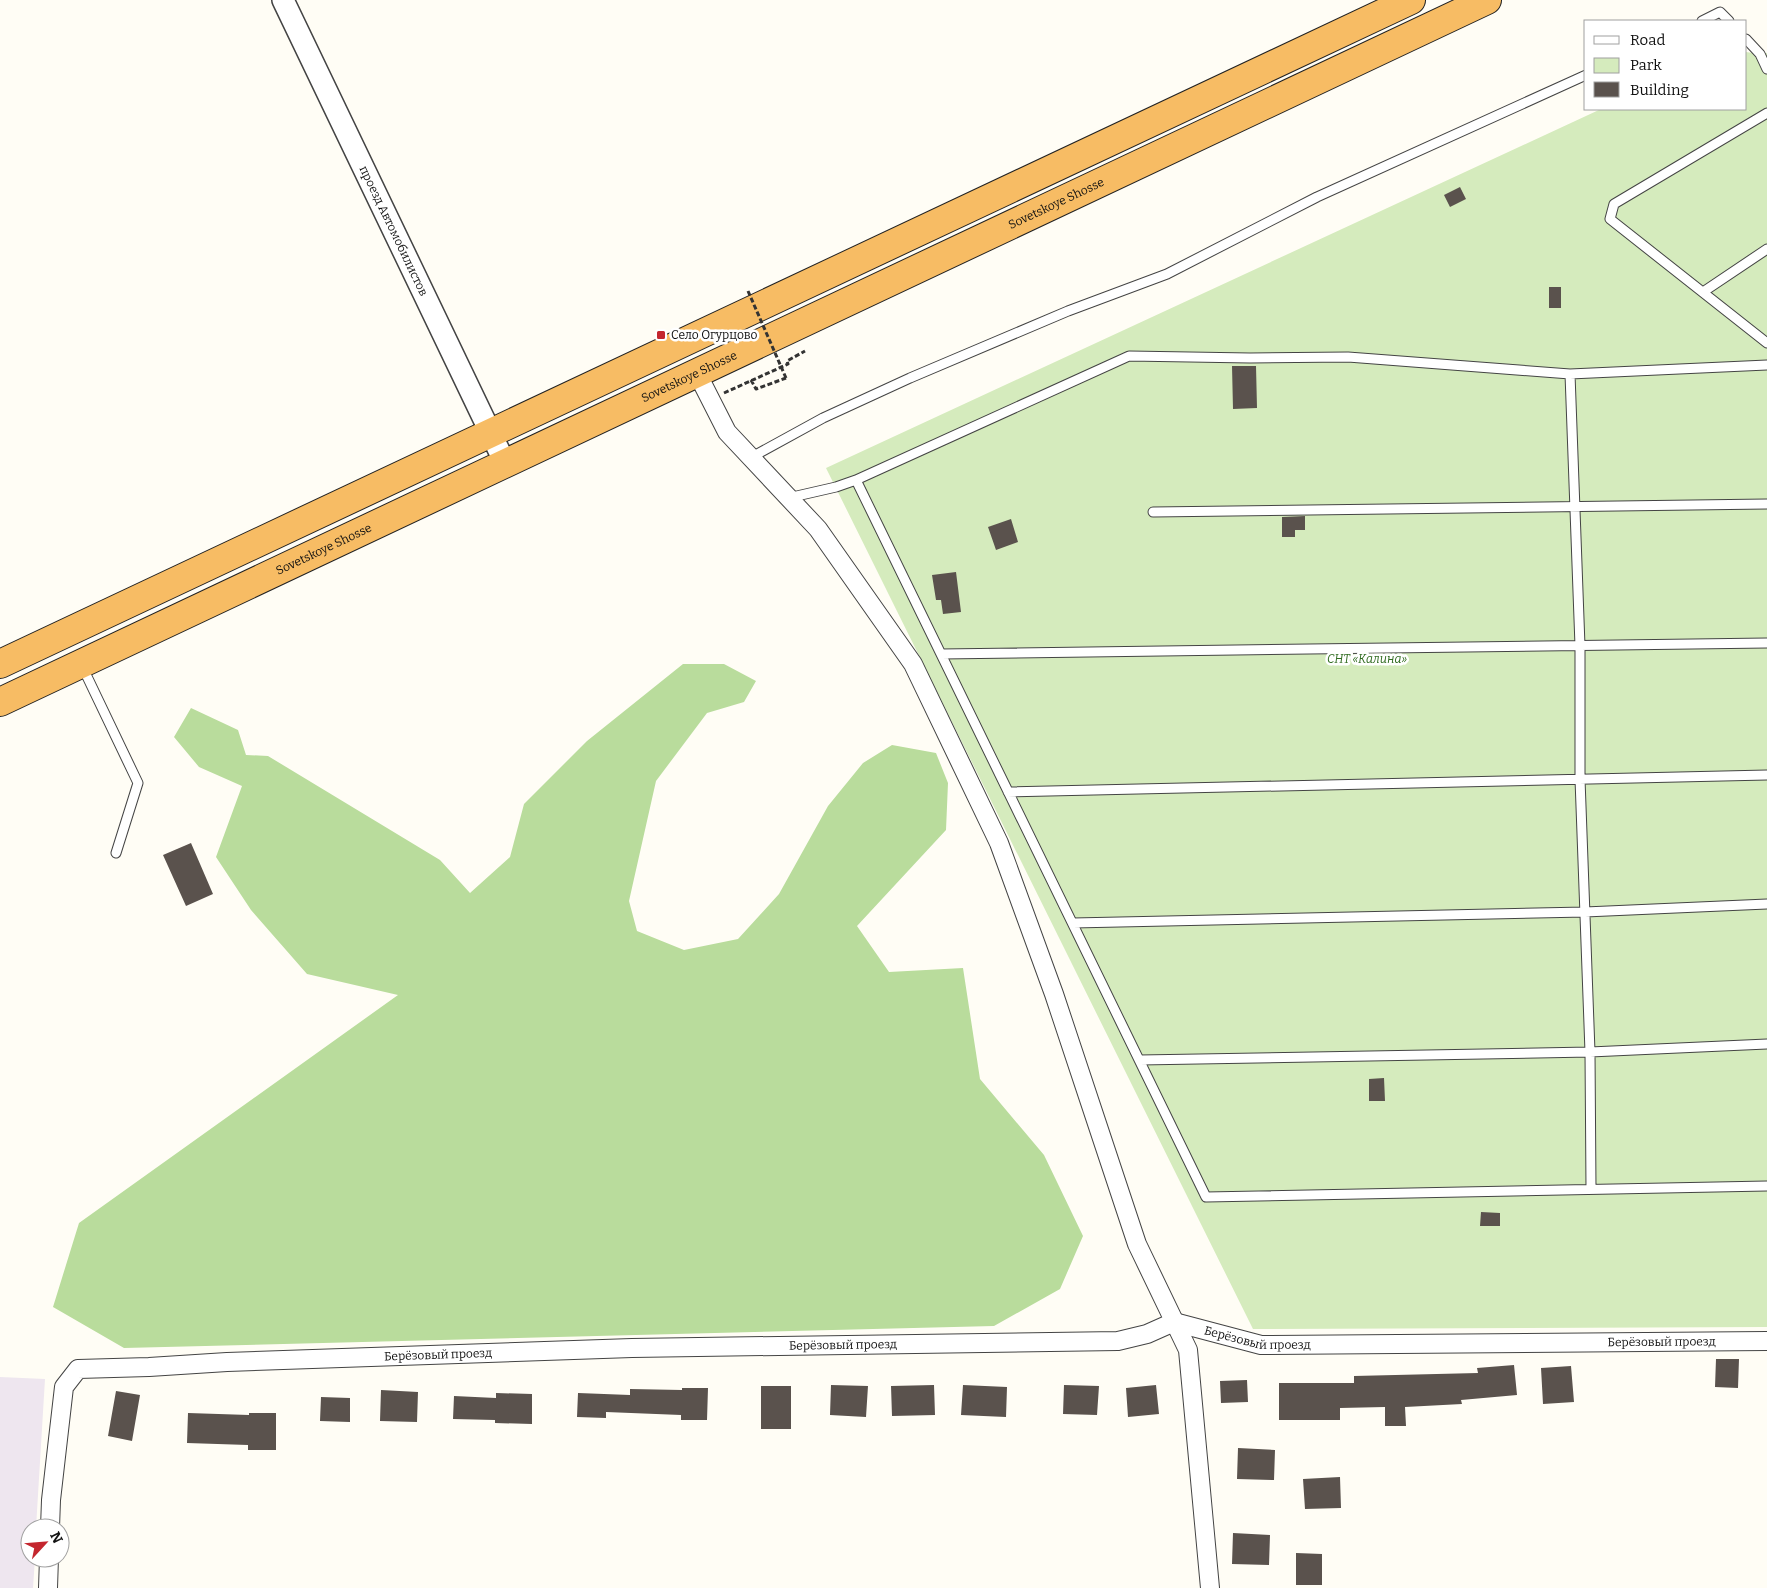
<svg xmlns="http://www.w3.org/2000/svg" width="1767" height="1588" font-family="Bitter,serif">
<style>
.industrial{fill:#eee6ef}
.green{fill:#d5ebbd}
.forest{fill:#b9dc9c}
.building{fill:#5a524d}
.lines{fill:none;stroke-linecap:round;stroke-linejoin:round}
.service-casing{stroke:#444;stroke-width:11}
.minor-casing{stroke:#444;stroke-width:20}
.tertiary-casing{stroke:#444;stroke-width:24}
.trunk-casing{stroke:#222;stroke-width:30}
.path{stroke:#333;stroke-width:3;stroke-dasharray:5 2.5;stroke-linecap:butt}
.service{stroke:#fff;stroke-width:9}
.minor{stroke:#fff;stroke-width:18}
.tertiary{stroke:#fff;stroke-width:21}
.trunk{stroke:#f7bc64;stroke-width:28}
.path-bridge{stroke:#333;stroke-width:3;stroke-dasharray:5 2.5;stroke-linecap:butt}
.poi-dot{fill:#c4262e;stroke:#fff;stroke-width:2}
.labels{text-anchor:middle;dominant-baseline:central;stroke-width:5;stroke-linejoin:round;paint-order:stroke}
.street-label{font-size:12px;fill:#111;stroke:#fff}
.poi-label{font-size:12px;fill:#111;stroke:#fff;text-anchor:start}
.park-label{font-size:12px;font-style:italic;fill:#2f6b1f;stroke:#fff}
</style>
<rect width="100%" height="100%" fill="#fffdf5"/>
<path class="industrial" d="M 0,1377 L 45,1379 L 36,1528 L 30,1528 L 30,1558 L 35,1558 L 33,1588 L 0,1588 Z"/>
<path class="green" d="M 1746,52 L 1760,54 L 1767,53 L 1767,1327 L 1253,1329 L 826,468 L 1601,109 L 1746,109 Z"/>
<path class="forest" d="M 683,664 L 724,664 L 756,681 L 744,702 L 707,713 L 656,781 L 629,901 L 637,931 L 684,950 L 738,939 L 779,894 L 828,806 L 863,763 L 892,745 L 936,753 L 948,783 L 946,830 L 857,926 L 889,972 L 963,968 L 980,1079 L 1044,1155 L 1083,1236 L 1060,1289 L 994,1326 L 124,1348 L 53,1307 L 79,1223 L 398,995 L 307,974 L 251,910 L 216,857 L 242,786 L 199,767 L 174,737 L 191,708 L 238,730 L 246,755 L 268,756 L 440,860 L 470,893 L 510,857 L 524,804 L 587,741 Z"/>
<path class="building" d="M 1460,187 L 1466,199 L 1450,207 L 1444,195 Z
M 1549,287 L 1561,287 L 1561,308 L 1549,308 Z
M 1232,366 L 1256,366 L 1257,408 L 1233,409 Z
M 1305,516 L 1305,530 L 1295,530 L 1295,537 L 1282,537 L 1282,517 Z
M 1011,519 L 1018,542 L 996,550 L 988,527 Z
M 956,572 L 961,612 L 943,614 L 941,600 L 936,600 L 932,575 Z
M 191,843 L 213,894 L 186,906 L 163,855 Z
M 1384,1078 L 1385,1101 L 1369,1101 L 1369,1079 Z
M 1481,1212 L 1500,1213 L 1500,1226 L 1480,1226 Z
M 1716,1359 L 1739,1359 L 1738,1388 L 1715,1387 Z
M 1514,1365 L 1517,1395 L 1461,1400 L 1462,1404 L 1405,1407 L 1406,1426 L 1385,1426 L 1385,1407 L 1340,1408 L 1340,1420 L 1279,1420 L 1279,1383 L 1354,1383 L 1354,1376 L 1478,1373 L 1477,1368 Z
M 1571,1366 L 1574,1402 L 1543,1404 L 1541,1368 Z
M 1247,1380 L 1248,1402 L 1221,1403 L 1220,1381 Z
M 831,1385 L 868,1386 L 866,1417 L 830,1415 Z
M 934,1385 L 935,1415 L 892,1416 L 891,1386 Z
M 963,1385 L 1007,1387 L 1006,1417 L 961,1415 Z
M 1064,1385 L 1099,1386 L 1097,1415 L 1063,1414 Z
M 1156,1385 L 1159,1414 L 1128,1417 L 1126,1388 Z
M 761,1386 L 791,1386 L 791,1429 L 761,1429 Z
M 682,1388 L 708,1388 L 707,1420 L 681,1420 L 681,1415 L 606,1412 L 606,1418 L 577,1417 L 578,1393 L 630,1395 L 630,1389 L 682,1390 Z
M 381,1390 L 418,1392 L 417,1422 L 380,1421 Z
M 116,1391 L 140,1395 L 132,1441 L 108,1436 Z
M 496,1393 L 532,1394 L 532,1424 L 495,1423 L 495,1420 L 453,1419 L 454,1396 L 496,1398 Z
M 321,1397 L 350,1398 L 350,1422 L 320,1421 Z
M 188,1413 L 249,1415 L 249,1413 L 276,1413 L 276,1450 L 248,1450 L 248,1445 L 187,1443 Z
M 1238,1448 L 1275,1450 L 1274,1480 L 1237,1479 Z
M 1340,1477 L 1341,1508 L 1305,1509 L 1303,1479 Z
M 1233,1533 L 1270,1535 L 1269,1565 L 1232,1564 Z
M 1296,1553 L 1322,1554 L 1322,1585 L 1296,1585 Z"/>
<g class="lines">
<g class="service-casing">
<path id="service" d="M 1702,21 L 1720,12 L 1729,21
M 1746,39 L 1760,54 L 1767,69
M 1767,113 L 1614,204 L 1610,219 L 1767,343
M 1703,292 L 1767,249
M 1570,374 L 1767,365
M 750,458 L 823,418 L 910,378 L 1068,311 L 1167,274 L 1317,197 L 1586,75
M 856,480 L 1129,356 L 1250,358 L 1348,357 L 1570,374 L 1580,646 L 1580,779 L 1590,1052 L 1591,1189
M 788,498 L 836,487 L 856,480 L 1206,1197 L 1767,1186
M 1153,512 L 1767,504
M 941,654 L 1767,643
M 82,666 L 138,783 L 116,853
M 1008,792 L 1767,775
M 1073,923 L 1585,912 L 1767,904
M 1140,1060 L 1590,1052 L 1767,1044"/>
</g>
<g class="minor-casing">
<g id="minor">
<path d="M 697,373 L 727,432 L 818,529 L 913,664 L 999,843 L 1054,994 L 1137,1244 L 1188,1350 L 1210,1588"/>
<path id="s1" d="M 50,1528 L 51,1500 L 64,1387 L 78,1369 L 149,1367 L 227,1362 L 632,1348 L 1118,1341 L 1147,1334 L 1174,1322 L 1261,1345 L 1767,1341"/>
<path d="M 48,1588 L 49,1558"/>
</g>
</g>
<g class="tertiary-casing">
<g id="tertiary">
<path id="s2" d="M 283,0 L 505,463"/>
</g>
</g>
<g class="trunk-casing">
<g id="trunk">
<path d="M 0,664 L 1411,0"/>
<path id="s3" d="M 0,702 L 1487,0"/>
</g>
</g>
<path class="path" d="M 751,380 L 756,389 L 786,378
M 724,393 L 788,364 L 787,361 L 805,351"/>
<use href="#service" class="service"/>
<use href="#minor" class="minor"/>
<use href="#tertiary" class="tertiary"/>
<use href="#trunk" class="trunk"/>
<path class="path-bridge" d="M 748,291 L 786,378"/>
</g>
<rect class="poi-dot" x="656" y="330" width="10" height="10" rx="2.5"/>
<g class="labels">
<g class="street-label">
<text stroke="none"><textPath href="#s3" startOffset="1168">Sovetskoye Shosse</textPath></text>
<text stroke="none"><textPath href="#s2" startOffset="256">проезд Автомобилистов</textPath></text>
<text stroke="none"><textPath href="#s3" startOffset="762">Sovetskoye Shosse</textPath></text>
<text stroke="none"><textPath href="#s3" startOffset="358">Sovetskoye Shosse</textPath></text>
<text stroke="none"><textPath href="#s1" startOffset="1350">Берёзовый проезд</textPath></text>
<text stroke="none"><textPath href="#s1" startOffset="1755">Берёзовый проезд</textPath></text>
<text stroke="none"><textPath href="#s1" startOffset="930">Берёзовый проезд</textPath></text>
<text stroke="none"><textPath href="#s1" startOffset="525">Берёзовый проезд</textPath></text>
</g>
<g class="poi-label">
<text x="671" y="335">Село Огурцово</text>
</g>
<g class="park-label">
<text x="1367" y="659">СНТ «Калина»</text>
</g>
</g>
<rect x="1584" y="20" width="162" height="90" fill="#ffffff" stroke="#a0a0a0"/>
<rect x="1594" y="36" width="25" height="8" fill="#ffffff" stroke="#a0a0a0"/>
<text x="1630" y="45" font-size="15" fill="#111111">Road</text>
<rect x="1594" y="58" width="25" height="15" fill="#d5ebbd" stroke="#a0a0a0"/>
<text x="1630" y="70" font-size="15" fill="#111111">Park</text>
<rect x="1594" y="82" width="25" height="15" fill="#5a524d" stroke="#a0a0a0"/>
<text x="1630" y="95" font-size="15" fill="#111111">Building</text>
<g transform="translate(45 1543) rotate(64)"><circle r="24" fill="#ffffff" stroke="#a0a0a0"/>
<path d="M0-4L9 19L0 12L-9 19Z" fill="#c4262e"/>
<text y="-8" font-size="14" font-weight="bold" text-anchor="middle" fill="#111111">N</text>
</g>
</svg>
